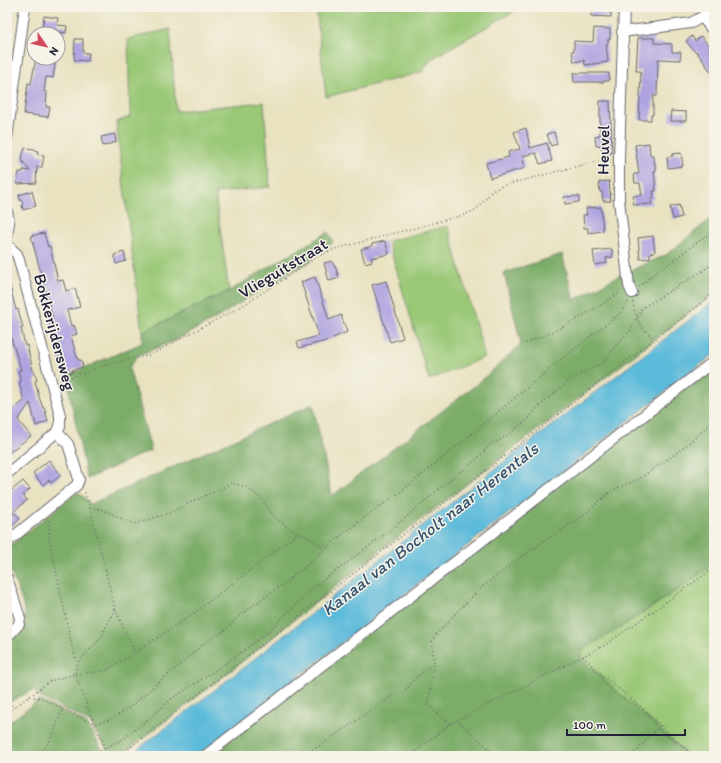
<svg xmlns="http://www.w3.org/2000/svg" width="721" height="763" font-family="Itim,sans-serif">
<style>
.green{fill:#9ac876;stroke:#5e7558}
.forest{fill:#7bac67;stroke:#4e6751}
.water{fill:#5cbada;stroke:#3f6e8a}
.building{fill:#afa3e0}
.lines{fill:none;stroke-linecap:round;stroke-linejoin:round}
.minor-casing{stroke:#67656a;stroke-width:12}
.path{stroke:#67656a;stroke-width:1.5;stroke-dasharray:1 3;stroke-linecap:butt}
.minor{stroke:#fff;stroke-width:10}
.labels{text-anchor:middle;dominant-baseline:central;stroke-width:3;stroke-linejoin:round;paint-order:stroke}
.street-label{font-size:17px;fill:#22223b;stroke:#f7f3e8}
.water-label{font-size:18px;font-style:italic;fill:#365773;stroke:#f7f3e8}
</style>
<rect width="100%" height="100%" fill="#f7f3e8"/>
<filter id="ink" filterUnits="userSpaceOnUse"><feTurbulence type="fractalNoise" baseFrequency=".025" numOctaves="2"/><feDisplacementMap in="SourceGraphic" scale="8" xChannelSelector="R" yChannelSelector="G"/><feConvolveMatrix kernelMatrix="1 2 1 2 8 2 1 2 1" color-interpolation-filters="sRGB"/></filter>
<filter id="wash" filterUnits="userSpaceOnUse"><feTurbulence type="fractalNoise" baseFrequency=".012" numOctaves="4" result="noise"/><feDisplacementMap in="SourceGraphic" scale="16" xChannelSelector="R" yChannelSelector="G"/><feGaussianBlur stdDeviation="0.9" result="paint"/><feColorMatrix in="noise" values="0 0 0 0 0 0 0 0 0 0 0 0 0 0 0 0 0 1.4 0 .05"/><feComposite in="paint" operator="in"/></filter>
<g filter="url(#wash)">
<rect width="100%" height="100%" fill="#e8e2c0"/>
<path class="green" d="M 316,7 L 524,7 L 516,10 L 431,59 L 422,72 L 326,97 Z
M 170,29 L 176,111 L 264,102 L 270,187 L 215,193 L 229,291 L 142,332 L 116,122 L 130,117 L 128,39 Z
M 448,226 L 485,357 L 429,380 L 388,241 Z
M 714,563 L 714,756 L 689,756 L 580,659 L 581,650 C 627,624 672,595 714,563 Z"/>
<path class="forest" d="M 714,216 L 714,294 L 377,553 L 232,670 L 120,756 L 111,756 L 90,722 L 40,697 L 33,690 L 13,700 L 7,705 L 7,643 C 11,639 18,636 21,631 C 34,615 11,578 7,561 C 6,557 7,552 7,548 L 78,492 L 91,504 L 313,404 L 332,496 L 481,381 L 521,344 L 504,273 L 562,254 L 574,300 L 622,274 L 666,255 Z
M 328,232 L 333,242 L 310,261 L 279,278 L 215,319 L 174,341 L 138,355 L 129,368 L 151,450 L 87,479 L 66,376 L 142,343 L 142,332 L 229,291 Z
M 714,366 L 714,563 C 672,595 627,624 582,650 L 580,658 L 689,756 L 210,756 Z
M 39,700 L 86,723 L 106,756 L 7,756 L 7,724 Z"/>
<path class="water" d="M 714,301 L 714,354 L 196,756 L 129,756 L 234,675 L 465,492 Z"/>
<g id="blocks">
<path class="building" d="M 598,7 L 611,7 L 611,17 L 591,16 L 591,8 Z
M 44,16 L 58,18 L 57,25 L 67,26 L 66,33 L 42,30 Z
M 594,28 L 610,29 L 610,39 L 608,39 L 608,44 L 606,44 L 608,62 L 585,65 L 584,60 L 574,62 L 572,51 L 574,51 L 574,41 L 593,42 Z
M 692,36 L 695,41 L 701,36 L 714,53 L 714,76 L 696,51 L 695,52 L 686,41 Z
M 638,38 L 654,38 L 654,43 L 672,44 L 672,52 L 681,52 L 680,60 L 658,59 L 657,96 L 653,96 L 653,115 L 651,115 L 651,120 L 639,120 L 641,71 L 636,71 Z
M 75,39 L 83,39 L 83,53 L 89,53 L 88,61 L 74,60 Z
M 36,58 L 56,58 L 53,78 L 46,77 L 44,92 L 47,92 L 46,107 L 50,107 L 48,117 L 24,114 L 28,83 L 31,84 Z
M 573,73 L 609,73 L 609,81 L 604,81 L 604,82 L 574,82 Z
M 600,101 L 610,101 L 612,153 L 602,153 L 601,145 L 596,146 L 595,136 L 600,135 Z
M 671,111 L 686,112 L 686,121 L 670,121 Z
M 526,128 L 530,148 L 547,143 L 552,161 L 540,164 L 536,153 L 522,156 L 525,168 L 490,178 L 486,163 L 509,157 L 508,152 L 520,149 L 514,132 Z
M 554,132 L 557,144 L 551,146 L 547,134 Z
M 115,134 L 116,142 L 103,146 L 101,137 Z
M 649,143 L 650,155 L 653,155 L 653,159 L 654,159 L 656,171 L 654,171 L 656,191 L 653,191 L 654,199 L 651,199 L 652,204 L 634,205 L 633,196 L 642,195 L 640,183 L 635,183 L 634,174 L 639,174 L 635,145 Z
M 25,148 L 34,149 L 38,151 L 37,154 L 44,155 L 42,167 L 37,167 L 36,183 L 17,184 L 18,175 L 19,175 L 19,172 L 23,172 L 23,170 L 30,171 L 23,162 L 22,158 Z
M 681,153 L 683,166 L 668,168 L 667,157 L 673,156 L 672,154 Z
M 609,181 L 611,201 L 603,201 L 602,192 L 600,192 L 599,182 Z
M 32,191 L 36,206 L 23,210 L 22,205 L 23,202 L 20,200 L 19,195 Z
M 579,196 L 579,202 L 565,204 L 564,197 Z
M 679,205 L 682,217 L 673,219 L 670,207 Z
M 601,207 L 603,231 L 588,233 L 588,228 L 584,228 L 583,215 L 587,215 L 586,208 Z
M 44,233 L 48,247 L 50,246 L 58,281 L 63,280 L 66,291 L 75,288 L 80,307 L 67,310 L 71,326 L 74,325 L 77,334 L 71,336 L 76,354 L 78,360 L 81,360 L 83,367 L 72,370 L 73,372 L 64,374 L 50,321 L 53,319 L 31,236 Z
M 653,236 L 655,252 L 650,253 L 650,258 L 640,259 L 638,238 Z
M 385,241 L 389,254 L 371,258 L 372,261 L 365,263 L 361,249 L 372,246 L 372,244 Z
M 612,249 L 613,257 L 606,258 L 607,263 L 595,265 L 593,251 Z
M 124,252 L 126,261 L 116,264 L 114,255 Z
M 332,261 L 334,266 L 335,266 L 339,278 L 329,281 L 324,263 Z
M 315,277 L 329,320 L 341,315 L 347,332 L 326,341 L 299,348 L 297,342 L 319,336 L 301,282 Z
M 386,281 L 403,338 L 390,342 L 372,285 Z
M 7,282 L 9,282 L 16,310 L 18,309 L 23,328 L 21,328 L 25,346 L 27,345 L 33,371 L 34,371 L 37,380 L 35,381 L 39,397 L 43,408 L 44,407 L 48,421 L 36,426 L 30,403 L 18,420 L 31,436 L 7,454 L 7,414 L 24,401 L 19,383 L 21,382 L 18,371 L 21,370 L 7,325 Z
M 49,460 L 61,475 L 51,483 L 49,480 L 43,485 L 33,473 Z
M 23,481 L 30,489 L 23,495 L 27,500 L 12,513 L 7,507 L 7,494 Z
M 15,513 L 20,519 L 10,528 L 7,524 L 7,519 Z"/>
</g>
</g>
<g filter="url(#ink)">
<use href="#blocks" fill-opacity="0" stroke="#67656a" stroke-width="1"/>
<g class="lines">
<g class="minor-casing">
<path id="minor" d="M 624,7 L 619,159 L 619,200 L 629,286 L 632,293
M 702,17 L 714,32
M 622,32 L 691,23 L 702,17 L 714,7
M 7,138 L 25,7
M 7,211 L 9,222 L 7,237
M 7,245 L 17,254 L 19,260 L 60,415 L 60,427 L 57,432 L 7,474
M 7,542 L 77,485 L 79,479 L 68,444 L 57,432
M 7,578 L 20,618 L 19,624 L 7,637
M 205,756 L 714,361"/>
</g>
<path class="path" d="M 639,287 L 649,278 L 714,230
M 633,302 C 636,321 640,326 654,339
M 526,343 C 560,330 590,312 621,292
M 60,381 L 111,363 L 150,355 L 242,306 L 319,256 L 335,249 L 464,215 L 475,210 L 483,202 L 492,191 L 502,186 L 589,163 L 611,160
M 90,508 L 101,509 L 134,524 L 167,514 L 232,483 L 246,487 L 261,498 L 273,515 L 286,526 L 298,533
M 49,520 L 49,537 L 73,651 L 77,661
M 115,609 L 135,653
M 583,656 L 596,670 L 641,707 L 693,756
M 30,696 L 50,681 L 75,674 L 78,662 L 100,639 L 115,609 L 90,508 L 84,490
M 7,704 L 14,706
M 7,712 L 30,696 L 41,698 L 94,724 L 109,720 L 125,711 L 205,643 L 225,630 L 239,616 L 295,575 L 340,536 L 404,489 L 440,460 L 563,358 L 618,315 L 627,304 L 629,300
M 457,720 L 497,756
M 450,724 C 443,717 433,712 428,703 L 432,680 L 434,662 L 432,642 L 437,633 L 445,626 L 453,616 L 482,587 L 516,561 L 544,541 L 580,518 L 611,491 L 639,479 L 678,452 L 714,421
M 36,756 C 52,746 55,725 63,708
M 94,756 L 105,748 L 125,738 L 173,698 L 228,662 L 268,632 L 313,588 L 392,529 L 451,479 L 477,459 L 490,445 L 506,436 L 528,419 L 536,409 L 571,379 L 604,362 L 619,341 L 630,331 L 642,308 L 698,274 L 714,263
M 105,756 L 104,743 L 94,724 L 75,674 L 105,671 L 135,653 L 198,610 L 298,533 L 308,537 L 325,549
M 119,756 L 714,293
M 302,756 L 318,747 L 396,693 L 403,693 L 415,679 L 434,662
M 409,756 L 450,724 L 605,645 L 714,568
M 632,756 L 660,725"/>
<use href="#minor" class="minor"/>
</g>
</g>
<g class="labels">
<g class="street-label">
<text transform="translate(603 150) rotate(-89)">Heuvel</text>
<text transform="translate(283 268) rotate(-31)">Vlieguitstraat</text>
<text transform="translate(55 332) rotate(75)">Bokkerijdersweg</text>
</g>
<g class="water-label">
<text transform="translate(430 529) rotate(-38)">Kanaal van Bocholt naar Herentals</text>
</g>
</g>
<rect width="721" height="763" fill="none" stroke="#f7f3e8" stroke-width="24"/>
<g transform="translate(46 46) rotate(124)"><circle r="19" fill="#f7f3e8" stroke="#a29fa3"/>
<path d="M0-3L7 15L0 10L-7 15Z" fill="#d1495b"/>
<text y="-6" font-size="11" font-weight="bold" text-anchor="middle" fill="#22223b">N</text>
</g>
<path d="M567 729v6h118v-6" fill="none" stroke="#22223b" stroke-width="2"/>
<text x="573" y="729" font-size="12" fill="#22223b" stroke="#f7f3e8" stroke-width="3" paint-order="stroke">100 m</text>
</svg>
